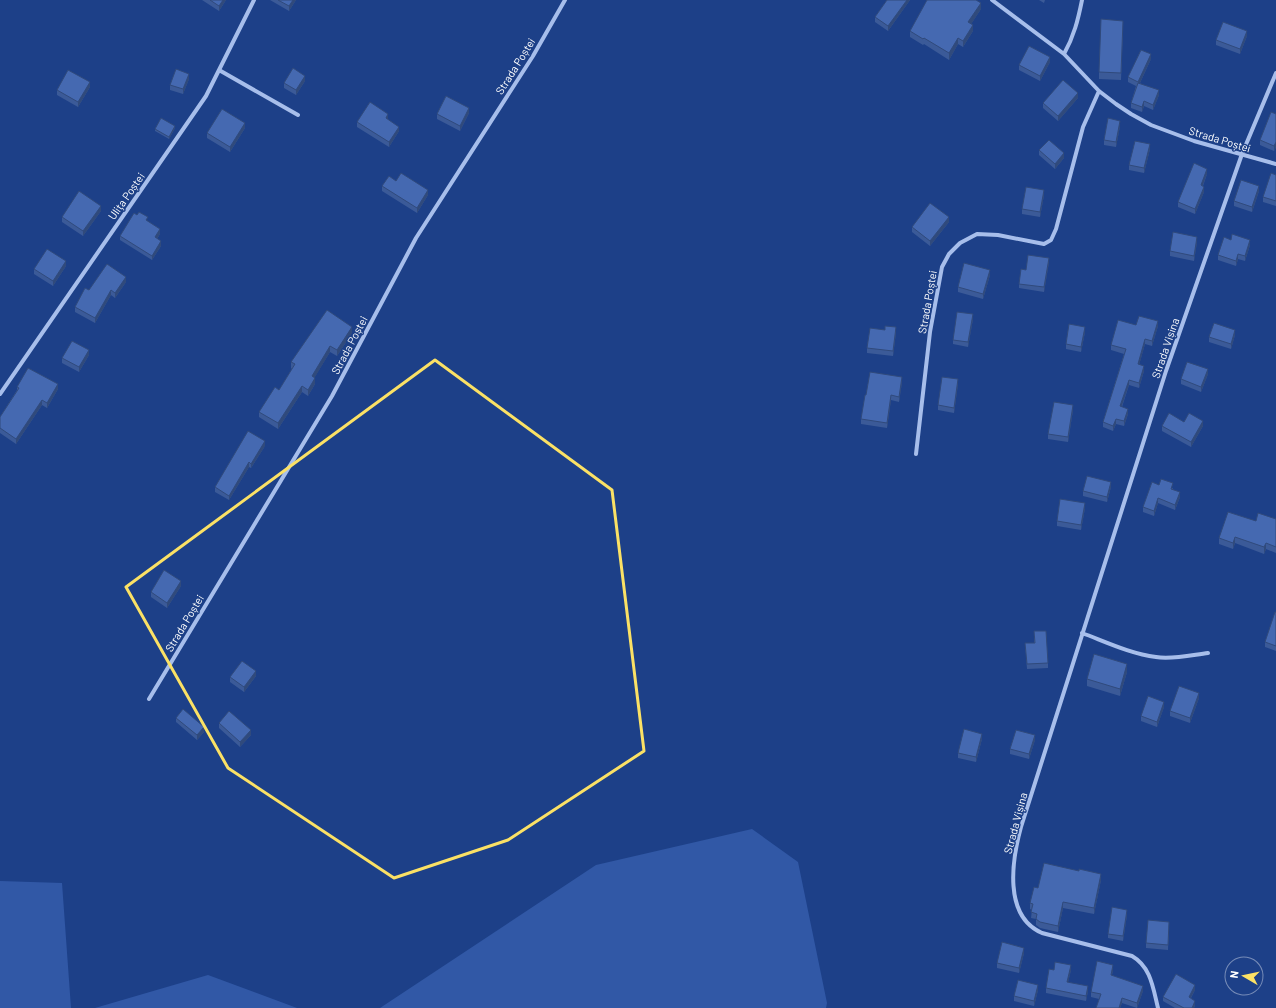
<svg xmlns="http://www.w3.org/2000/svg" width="1276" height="1008" font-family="Barlow,sans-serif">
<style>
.grass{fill:#3158a6}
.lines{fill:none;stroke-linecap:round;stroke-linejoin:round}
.minor{stroke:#a7beeb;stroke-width:4}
.wall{fill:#3b5a98}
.shaded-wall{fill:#304a7c}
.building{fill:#4569b1;stroke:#304a7c}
.marked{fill:none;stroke:#fbe165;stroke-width:3;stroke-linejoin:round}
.labels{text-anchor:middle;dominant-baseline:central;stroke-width:3;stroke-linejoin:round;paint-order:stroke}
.street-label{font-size:11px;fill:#fff;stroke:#1d4088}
</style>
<rect width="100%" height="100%" fill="#1d4088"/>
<path class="grass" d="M 752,829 L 798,862 L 827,1003 L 826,1008 L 380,1008 L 596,865 Z
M 0,881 L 62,883 L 71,1008 L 0,1008 Z
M 208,975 L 297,1008 L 95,1008 Z"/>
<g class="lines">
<path class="minor" d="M 992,0 L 1064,54 L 1099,91 L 1116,104 L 1131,114 L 1151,125 L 1194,141 L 1276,164
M 1064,54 C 1074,36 1078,20 1082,0
M 219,70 L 298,115
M 0,394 L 206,96 L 254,0
M 916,454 L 930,332 L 942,267 L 949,254 L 960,243 L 977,234 L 998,235 L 1044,244 L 1051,240 L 1056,229 L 1083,127 L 1099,91
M 1082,633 C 1106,642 1131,654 1156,657 C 1171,660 1192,655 1208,653
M 149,699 L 332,396 L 416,238 L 533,56 L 565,0
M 1158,1008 C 1153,988 1151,967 1132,956 L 1042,933 C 1003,916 1012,860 1021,827 L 1166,371 L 1242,154 L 1276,73"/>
</g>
<path class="wall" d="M 202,0 L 226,0 L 219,11 Z
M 270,0 L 296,0 L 289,11 Z
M 887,0 L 910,0 L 888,31 L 875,22 L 875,17 Z
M 1039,0 L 1045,0 L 1044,3 Z
M 981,9 L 971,24 L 973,31 L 963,47 L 958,44 L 949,60 L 924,44 L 923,45 L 910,37 L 910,31 Z
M 1123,28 L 1121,80 L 1099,79 L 1099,72 Z
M 1247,36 L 1240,54 L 1216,45 L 1216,40 Z
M 1151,59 L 1140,83 L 1159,95 L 1153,110 L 1144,106 L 1142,112 L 1131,108 L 1131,103 L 1136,86 L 1128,82 L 1128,77 Z
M 1050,62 L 1040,81 L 1019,70 L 1019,65 Z
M 189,79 L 183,94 L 170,90 L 170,85 Z
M 305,81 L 296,95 L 284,88 L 284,83 Z
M 90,87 L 78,107 L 57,95 L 57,90 Z
M 1078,98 L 1058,121 L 1043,108 L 1043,103 Z
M 469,113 L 460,131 L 437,119 L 437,114 Z
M 1276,114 L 1276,147 L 1274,151 L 1260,145 L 1260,140 Z
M 388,119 L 388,120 L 399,131 L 389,147 L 357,127 L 357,122 Z
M 1120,126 L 1116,147 L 1104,145 L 1104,140 Z
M 175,128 L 169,139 L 155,131 L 155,129 Z
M 245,128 L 230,152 L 207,138 L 207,133 Z
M 1150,149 L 1144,173 L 1129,170 L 1129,165 Z
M 1039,150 L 1064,158 L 1055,169 L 1039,155 Z
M 1207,174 L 1203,186 L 1204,192 L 1195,214 L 1178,207 L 1178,202 Z
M 1276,175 L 1276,206 L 1263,202 L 1263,197 Z
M 396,181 L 428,195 L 417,213 L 382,191 L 382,186 Z
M 1259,191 L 1252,212 L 1234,206 L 1234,201 Z
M 1044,195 L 1040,217 L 1022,214 L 1022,209 Z
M 101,211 L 83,236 L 62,222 L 62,217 Z
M 148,222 L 160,234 L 157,239 L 161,246 L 152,260 L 120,240 L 120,236 Z
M 949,222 L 930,246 L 912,232 L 912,227 Z
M 1231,240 L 1250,245 L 1245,261 L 1238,259 L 1236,266 L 1218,260 L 1218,255 Z
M 1197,242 L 1194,261 L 1170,256 L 1170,251 Z
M 1049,262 L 1044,292 L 1019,288 L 1019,284 L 1026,270 Z
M 66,266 L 53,286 L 34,274 L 34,269 Z
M 990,275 L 983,299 L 958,292 L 958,287 Z
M 126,282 L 115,298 L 111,295 L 95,323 L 75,312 L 75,307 L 89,290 Z
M 973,319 L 968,347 L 953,344 L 953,340 Z
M 1136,325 L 1158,326 L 1152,346 L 1145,344 L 1139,365 L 1144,371 L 1139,388 L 1129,385 L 1122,407 L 1128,414 L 1124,426 L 1116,424 L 1113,431 L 1103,427 L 1103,422 L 1124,354 L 1111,350 L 1111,345 Z
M 885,330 L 896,332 L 893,356 L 867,353 L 867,348 Z
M 1085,332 L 1081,352 L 1066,349 L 1066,344 Z
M 352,333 L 337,356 L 330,352 L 314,378 L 315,384 L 308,396 L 302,392 L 278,429 L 259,417 L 259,412 L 279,390 L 292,369 L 291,368 L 291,362 Z
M 1235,335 L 1231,349 L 1209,342 L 1209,337 Z
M 89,355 L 79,372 L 62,363 L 62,358 Z
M 1208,374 L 1201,392 L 1181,384 L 1181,379 Z
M 902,382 L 899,402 L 891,400 L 887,428 L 861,424 L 861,419 L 866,395 Z
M 958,384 L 954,413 L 938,410 L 938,405 Z
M 17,387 L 58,389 L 47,408 L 42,405 L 16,444 L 0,433 L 0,417 L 17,390 Z
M 1073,410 L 1068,442 L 1048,439 L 1048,434 Z
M 1184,422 L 1203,426 L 1191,447 L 1162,431 L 1162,426 Z
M 265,446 L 251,468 L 249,467 L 229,500 L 215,492 L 215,487 Z
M 1159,485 L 1173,488 L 1172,490 L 1180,497 L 1175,510 L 1158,503 L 1154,516 L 1143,512 L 1143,507 Z
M 1111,487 L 1107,502 L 1083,496 L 1083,491 Z
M 1085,508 L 1081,530 L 1057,526 L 1057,521 Z
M 1276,519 L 1276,553 L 1266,549 L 1264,554 L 1235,543 L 1233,549 L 1219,544 L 1219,538 L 1256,521 Z
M 181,586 L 167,608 L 151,597 L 151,592 Z
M 1276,612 L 1276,651 L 1265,647 L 1265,642 Z
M 1034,631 L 1048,663 L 1048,668 L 1027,669 L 1025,643 L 1034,643 Z
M 1127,672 L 1120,696 L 1087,686 L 1087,679 Z
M 256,676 L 244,692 L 230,682 L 230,677 Z
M 1199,698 L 1190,723 L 1170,716 L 1170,711 Z
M 1164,707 L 1157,727 L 1141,721 L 1141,716 Z
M 176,718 L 204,732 L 197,740 L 176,722 Z
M 219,723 L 251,735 L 240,747 L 219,728 Z
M 982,739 L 976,762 L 958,758 L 958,753 Z
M 1035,740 L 1029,759 L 1010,754 L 1010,749 Z
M 1101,880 L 1094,914 L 1063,908 L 1058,932 L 1040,928 L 1036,925 L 1036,919 L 1031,918 L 1032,910 L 1030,909 L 1030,903 L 1038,888 Z
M 1127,915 L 1123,941 L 1108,938 L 1108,934 Z
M 1169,927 L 1168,950 L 1146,948 L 1146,943 Z
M 1024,953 L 1019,973 L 997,968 L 997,963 Z
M 1054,970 L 1071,970 L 1068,982 L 1088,991 L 1086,1001 L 1046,993 L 1046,988 Z
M 1113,970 L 1112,975 L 1143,991 L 1137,1008 L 1122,1003 L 1120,1008 L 1096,1008 L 1099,999 L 1091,997 L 1091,992 Z
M 1038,990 L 1034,1006 L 1014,1001 L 1014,996 Z
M 1195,990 L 1191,998 L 1195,1005 L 1194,1008 L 1175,1008 L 1163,1001 L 1163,997 Z"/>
<path class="shaded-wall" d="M 223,0 L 226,0 L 219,11 L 219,6 Z
M 293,0 L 296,0 L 289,11 L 289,6 Z
M 907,0 L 910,0 L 888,31 L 888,26 Z
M 981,3 L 981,9 L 968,29 L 968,22 Z
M 973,25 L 973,31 L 963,47 L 963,41 Z
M 1247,31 L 1247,36 L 1240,54 L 1240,49 Z
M 958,38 L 958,44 L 949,60 L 949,53 Z
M 1151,54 L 1151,59 L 1138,87 L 1138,82 Z
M 1050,57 L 1050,62 L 1040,81 L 1040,76 Z
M 189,74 L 189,79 L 183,94 L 183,89 Z
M 305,76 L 305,81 L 296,95 L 296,90 Z
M 90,82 L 90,87 L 78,107 L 78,102 Z
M 1159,90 L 1159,95 L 1153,110 L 1153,105 Z
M 1078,93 L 1078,98 L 1058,121 L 1058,116 Z
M 1144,101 L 1144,106 L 1142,112 L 1142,107 Z
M 469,108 L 469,113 L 460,131 L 460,126 Z
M 388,114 L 388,119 L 386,123 L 386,118 Z
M 1120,121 L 1120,126 L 1116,147 L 1116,142 Z
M 245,123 L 245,128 L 230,152 L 230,147 Z
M 175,126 L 175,128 L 169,139 L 169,137 Z
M 399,127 L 399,131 L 389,147 L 389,142 Z
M 1276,142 L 1276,147 L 1274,151 L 1274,146 Z
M 1150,144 L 1150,149 L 1144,173 L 1144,168 Z
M 1064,153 L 1064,158 L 1055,169 L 1055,164 Z
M 1207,169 L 1207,174 L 1201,190 L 1201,185 Z
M 1259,186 L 1259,191 L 1252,212 L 1252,207 Z
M 1204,187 L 1204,192 L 1195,214 L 1195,209 Z
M 428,190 L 428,195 L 417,213 L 417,208 Z
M 1044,190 L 1044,195 L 1040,217 L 1040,212 Z
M 101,206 L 101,211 L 83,236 L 83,231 Z
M 949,217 L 949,222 L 930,246 L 930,241 Z
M 160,229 L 160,234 L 155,242 L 155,237 Z
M 1197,237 L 1197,242 L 1194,261 L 1194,256 Z
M 1250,240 L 1250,245 L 1245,261 L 1245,256 Z
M 161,241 L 161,246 L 152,260 L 152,256 Z
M 1238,254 L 1238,259 L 1236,266 L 1236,261 Z
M 1049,258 L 1049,262 L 1044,292 L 1044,287 Z
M 66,261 L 66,266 L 53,286 L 53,281 Z
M 990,270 L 990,275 L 983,299 L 983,294 Z
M 126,277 L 126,282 L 115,298 L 115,293 Z
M 111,290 L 111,295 L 95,323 L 95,318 Z
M 973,314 L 973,319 L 968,347 L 968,342 Z
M 1158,321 L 1158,326 L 1152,346 L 1152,341 Z
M 352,327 L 352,333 L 337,356 L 337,350 Z
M 896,327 L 896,332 L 893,356 L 893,351 Z
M 1085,327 L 1085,332 L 1081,352 L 1081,347 Z
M 1235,330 L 1235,335 L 1231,349 L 1231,344 Z
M 1145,339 L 1145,344 L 1138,369 L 1138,364 Z
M 330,346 L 330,352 L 312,382 L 312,376 Z
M 89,350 L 89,355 L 79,372 L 79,367 Z
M 1144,366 L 1144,371 L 1139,388 L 1139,383 Z
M 1208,369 L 1208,374 L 1201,392 L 1201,387 Z
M 902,377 L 902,382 L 899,402 L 899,397 Z
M 315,378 L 315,384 L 308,396 L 308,390 Z
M 958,379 L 958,384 L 954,413 L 954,408 Z
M 1129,380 L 1129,385 L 1120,411 L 1120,406 Z
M 58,384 L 58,389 L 47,408 L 47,403 Z
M 302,386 L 302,392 L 278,429 L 278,423 Z
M 891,395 L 891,400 L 887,428 L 887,423 Z
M 42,400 L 42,405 L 16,444 L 16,439 Z
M 1073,405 L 1073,410 L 1068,442 L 1068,437 Z
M 1128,409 L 1128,414 L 1124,426 L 1124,421 Z
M 1116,419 L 1116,424 L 1113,431 L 1113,426 Z
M 1203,421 L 1203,426 L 1191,447 L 1191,442 Z
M 265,441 L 265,446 L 251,468 L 251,464 Z
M 249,462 L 249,467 L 229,500 L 229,496 Z
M 1111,482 L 1111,487 L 1107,502 L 1107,497 Z
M 1180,492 L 1180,497 L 1175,510 L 1175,505 Z
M 1158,498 L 1158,503 L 1154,516 L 1154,511 Z
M 1085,503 L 1085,508 L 1081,530 L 1081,525 Z
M 1235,537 L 1235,543 L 1233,549 L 1233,543 Z
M 1266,543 L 1266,549 L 1264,554 L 1264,547 Z
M 181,581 L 181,586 L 167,608 L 167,603 Z
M 1127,664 L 1127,672 L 1120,696 L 1120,689 Z
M 256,671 L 256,676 L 244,692 L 244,687 Z
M 1199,693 L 1199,698 L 1190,723 L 1190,718 Z
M 1164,702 L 1164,707 L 1157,727 L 1157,722 Z
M 204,727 L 204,732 L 197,740 L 197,735 Z
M 251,730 L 251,735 L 240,747 L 240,742 Z
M 982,734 L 982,739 L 976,762 L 976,757 Z
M 1035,735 L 1035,740 L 1029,759 L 1029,754 Z
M 1101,874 L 1101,880 L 1094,914 L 1094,908 Z
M 1063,902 L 1063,908 L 1058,932 L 1058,926 Z
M 1127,910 L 1127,915 L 1123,941 L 1123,936 Z
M 1024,948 L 1024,953 L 1019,973 L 1019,968 Z
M 1071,965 L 1071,970 L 1067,987 L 1067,982 Z
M 1113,965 L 1113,970 L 1111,980 L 1111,975 Z
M 1038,985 L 1038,990 L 1034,1006 L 1034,1001 Z
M 1195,985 L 1195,990 L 1189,1001 L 1189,997 Z
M 1088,986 L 1088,991 L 1086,1001 L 1086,996 Z
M 1143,986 L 1143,991 L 1137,1008 L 1137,1003 Z
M 1122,998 L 1122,1003 L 1120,1008 L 1119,1008 Z
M 1195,1001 L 1195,1005 L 1194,1008 L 1192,1008 Z"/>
<path class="building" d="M 210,0 L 223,0 L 219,6 Z
M 278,0 L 293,0 L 289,6 Z
M 887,0 L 907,0 L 888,26 L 875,17 Z
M 927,0 L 976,0 L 981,3 L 968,22 L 973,25 L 963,41 L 958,38 L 949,53 L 924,38 L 923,39 L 910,31 Z
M 1101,19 L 1123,21 L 1121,73 L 1099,72 Z
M 1223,22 L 1247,31 L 1240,49 L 1216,40 Z
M 1029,46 L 1050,57 L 1040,76 L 1019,65 Z
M 1141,50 L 1151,54 L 1138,82 L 1128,77 Z
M 293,68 L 305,76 L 296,90 L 284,83 Z
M 176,69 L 189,74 L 183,89 L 170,85 Z
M 68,70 L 90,82 L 78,102 L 57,90 Z
M 1063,80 L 1078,93 L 1058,116 L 1043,103 Z
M 1138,83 L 1159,90 L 1153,105 L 1144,101 L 1142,107 L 1131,103 Z
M 446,96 L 469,108 L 460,126 L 437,114 Z
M 370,102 L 388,114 L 386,118 L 399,127 L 389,142 L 357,122 Z
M 222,109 L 245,123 L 230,147 L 207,133 Z
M 1271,112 L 1276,114 L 1276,142 L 1274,146 L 1260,140 Z
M 161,118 L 175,126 L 169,137 L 155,129 Z
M 1108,118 L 1120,121 L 1116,142 L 1104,140 Z
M 1049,140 L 1064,153 L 1055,164 L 1039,150 Z
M 1135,141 L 1150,144 L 1144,168 L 1129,165 Z
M 1194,163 L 1207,169 L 1201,185 L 1204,187 L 1195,209 L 1178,202 Z
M 401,173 L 428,190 L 417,208 L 382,186 L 389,176 L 396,181 Z
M 1271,173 L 1276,175 L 1276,201 L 1263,197 Z
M 1241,180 L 1259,186 L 1252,207 L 1234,201 Z
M 1026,187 L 1044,190 L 1040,212 L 1022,209 Z
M 79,191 L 101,206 L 83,231 L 62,217 Z
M 930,203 L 949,217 L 930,241 L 912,227 Z
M 139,212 L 148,217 L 146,220 L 160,229 L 155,237 L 161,241 L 152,256 L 120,236 L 134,213 L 137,215 Z
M 1173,232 L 1197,237 L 1194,256 L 1170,251 Z
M 1232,234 L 1250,240 L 1245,256 L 1238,254 L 1236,261 L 1218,255 L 1224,237 L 1231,240 Z
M 47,249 L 66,261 L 53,281 L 34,269 Z
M 1028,255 L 1049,258 L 1044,287 L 1019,284 L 1021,269 L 1026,270 Z
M 964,263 L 990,270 L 983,294 L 958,287 Z
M 107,264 L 126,277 L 115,293 L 111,290 L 95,318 L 75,307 L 85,288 L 89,290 Z
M 327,310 L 352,327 L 337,350 L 330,346 L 312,376 L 315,378 L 308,390 L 302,386 L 278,423 L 259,412 L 275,387 L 279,390 L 295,364 L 291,362 Z
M 957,312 L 973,314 L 968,342 L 953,340 Z
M 1139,316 L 1158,321 L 1152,341 L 1145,339 L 1138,364 L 1144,366 L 1139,383 L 1129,380 L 1120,406 L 1128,409 L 1124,421 L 1116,419 L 1113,426 L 1103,422 L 1126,349 L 1111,345 L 1118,320 L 1136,325 Z
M 1214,323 L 1235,330 L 1231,344 L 1209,337 Z
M 1069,324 L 1085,327 L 1081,347 L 1066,344 Z
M 885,326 L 896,327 L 893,351 L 867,348 L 870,328 L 885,330 Z
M 72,341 L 89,350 L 79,367 L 62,358 Z
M 1187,362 L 1208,369 L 1201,387 L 1181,379 Z
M 28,368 L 58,384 L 47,403 L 42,400 L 16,439 L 0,428 L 0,417 L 19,388 L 17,387 Z
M 870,372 L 902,377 L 899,397 L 891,395 L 887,423 L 861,419 L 865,395 L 866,395 Z
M 942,377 L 958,379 L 954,408 L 938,405 Z
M 1054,402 L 1073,405 L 1068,437 L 1048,434 Z
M 1169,413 L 1184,422 L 1189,413 L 1203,421 L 1191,442 L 1162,426 Z
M 248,431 L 265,441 L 251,464 L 249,462 L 229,496 L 215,487 Z
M 1087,476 L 1111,482 L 1107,497 L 1083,491 Z
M 1161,479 L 1173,483 L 1171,489 L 1180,492 L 1175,505 L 1158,498 L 1154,511 L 1143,507 L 1152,482 L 1159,485 Z
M 1060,499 L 1085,503 L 1081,525 L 1057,521 Z
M 1228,512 L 1256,521 L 1258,513 L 1276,519 L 1276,547 L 1266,543 L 1264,547 L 1235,537 L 1233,543 L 1219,538 Z
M 164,570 L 181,581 L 167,603 L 151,592 Z
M 1275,612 L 1276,612 L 1276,646 L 1265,642 Z
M 1034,631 L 1046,631 L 1048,663 L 1027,664 L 1025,643 L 1035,643 Z
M 1094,654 L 1127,664 L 1120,689 L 1087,679 Z
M 242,661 L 256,671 L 244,687 L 230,677 Z
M 1179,686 L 1199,693 L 1190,718 L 1170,711 Z
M 1148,696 L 1164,702 L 1157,722 L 1141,716 Z
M 183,709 L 204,727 L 197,735 L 176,718 Z
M 229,711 L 251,730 L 240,742 L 219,723 Z
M 964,729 L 982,734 L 976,757 L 958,753 Z
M 1016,730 L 1035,735 L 1029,754 L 1010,749 Z
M 1044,863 L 1079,871 L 1079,869 L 1101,874 L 1094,908 L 1063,902 L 1058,926 L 1040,922 L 1036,919 L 1037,914 L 1031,912 L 1033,904 L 1030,903 L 1034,887 L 1038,888 Z
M 1112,907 L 1127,910 L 1123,936 L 1108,934 Z
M 1148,920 L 1169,922 L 1168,945 L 1146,943 Z
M 1002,942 L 1024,948 L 1019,968 L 997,963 Z
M 1097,961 L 1113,965 L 1111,975 L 1143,986 L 1137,1003 L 1122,998 L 1119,1008 L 1096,1008 L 1101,994 L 1091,992 Z
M 1055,962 L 1071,965 L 1067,982 L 1088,986 L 1086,996 L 1046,988 L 1049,969 L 1054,970 Z
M 1176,974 L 1195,985 L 1189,997 L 1195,1001 L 1192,1008 L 1184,1008 L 1163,997 Z
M 1018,980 L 1038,985 L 1034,1001 L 1014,996 Z"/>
<path class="marked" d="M 435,360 L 612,490 L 644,751 L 508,840 L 394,878 L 228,768 L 126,587 Z"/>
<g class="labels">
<g class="street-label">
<text transform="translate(515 66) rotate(-58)">Strada Poștei</text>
<text transform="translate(1220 139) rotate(17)">Strada Poștei</text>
<text transform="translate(126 196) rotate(-55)">Ulița Poștei</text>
<text transform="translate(927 302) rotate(-80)">Strada Poștei</text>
<text transform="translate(349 345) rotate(-62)">Strada Poștei</text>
<text transform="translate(1165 348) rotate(-71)">Strada Vișina</text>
<text transform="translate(184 623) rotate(-59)">Strada Poștei</text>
<text transform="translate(1015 823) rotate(-75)">Strada Vișina</text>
</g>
</g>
<g transform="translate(1244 976) rotate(279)"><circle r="19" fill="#1d4088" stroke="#778cb8"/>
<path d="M0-3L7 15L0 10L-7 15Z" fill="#fbe165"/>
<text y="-6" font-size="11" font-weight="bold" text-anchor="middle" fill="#ffffff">N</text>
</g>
</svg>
